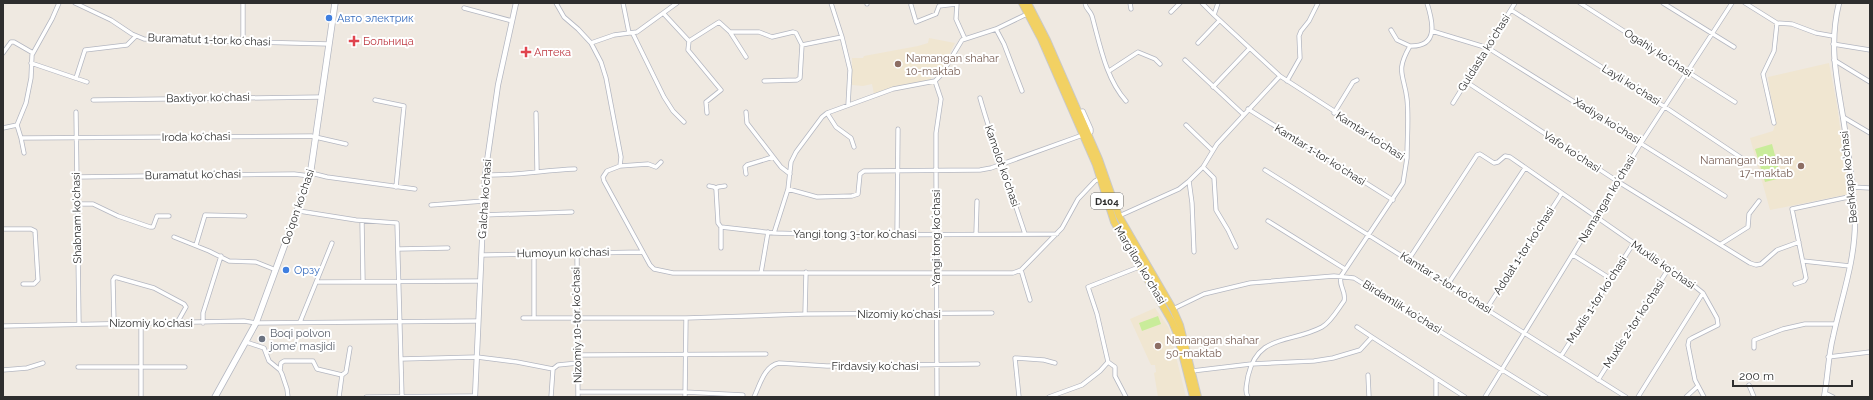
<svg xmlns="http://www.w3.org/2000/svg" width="1873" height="400" font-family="Raleway,sans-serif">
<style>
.education{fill:#f0e6d1}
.pitch{fill:#c9ec9a}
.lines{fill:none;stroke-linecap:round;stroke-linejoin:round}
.minor-casing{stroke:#b4b7c1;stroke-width:5}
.tertiary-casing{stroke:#b4b7c1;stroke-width:6}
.secondary-casing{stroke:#b4b7c1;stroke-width:7}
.primary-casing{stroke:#c9c9c9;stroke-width:8}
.minor{stroke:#fff;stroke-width:3.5}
.tertiary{stroke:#fff;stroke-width:4.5}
.secondary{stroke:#fff;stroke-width:5.5}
.primary{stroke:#f2d163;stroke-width:6}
.shop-dot{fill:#3f7fe0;stroke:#fff;stroke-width:1.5}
.health-dot{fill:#e0444e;stroke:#fff;stroke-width:1.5}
.education-dot{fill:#8d6e63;stroke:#fff;stroke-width:1.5}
.worship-dot{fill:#6b7280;stroke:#fff;stroke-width:1.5}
.labels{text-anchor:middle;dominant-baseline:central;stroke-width:4;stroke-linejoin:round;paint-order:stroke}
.shield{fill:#fff;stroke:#6d6d6d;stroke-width:1}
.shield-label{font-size:10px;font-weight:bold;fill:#2e2e2e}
.shop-label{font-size:11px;fill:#366cbe;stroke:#fff;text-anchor:start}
.street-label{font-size:11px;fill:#2e2e2e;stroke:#fff}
.health-label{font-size:11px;fill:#be3a42;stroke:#fff;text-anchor:start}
.education-label{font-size:11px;fill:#785e54;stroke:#fff;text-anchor:start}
.worship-label{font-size:11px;fill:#5b616d;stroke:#fff;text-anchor:start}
</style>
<rect width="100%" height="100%" fill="#efe9e1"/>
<path class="education" d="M 929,38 L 955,43 L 941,70 L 938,71 L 938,74 L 931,77 L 931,82 L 890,89 L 874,94 L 872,84 L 863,86 L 852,85 L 852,58 L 863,58 L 864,56 L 918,46 L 928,43 Z
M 1829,63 L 1837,105 L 1849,194 L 1770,210 L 1750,138 L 1773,131 L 1775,125 L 1768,77 Z
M 1155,308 L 1169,328 L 1186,397 L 1158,397 L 1154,373 L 1156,372 L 1155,365 L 1151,365 L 1130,319 Z"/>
<path class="pitch" d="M 1772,144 L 1781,178 L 1765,182 L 1755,149 Z
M 1158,316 L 1161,324 L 1142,331 L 1139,323 Z"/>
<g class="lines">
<g class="minor-casing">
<path id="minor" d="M 75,3 L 111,20 L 132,34 L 144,39 L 329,44
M 243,3 L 243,42
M 556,3 L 564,17 L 578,29 L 591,43 L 601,62 L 606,78 L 621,157 L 620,166 L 607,171 L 603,177 L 604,181 L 650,265 L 654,269 L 673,273 L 1013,273 L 1021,270 L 1062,228 L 1078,199 L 1095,181 L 1101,178
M 623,3 L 629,33
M 831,3 L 842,37 L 850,70 L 848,105
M 867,3 L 867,4
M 957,3 L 956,19 L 965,39
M 1085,3 C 1086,10 1090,10 1092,16 C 1100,45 1106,79 1126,101
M 1130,3 L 1131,9
M 1202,3 L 1214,15
M 1218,3 L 1214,15 L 1280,76 L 1407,158 L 1403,183 L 1341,276 C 1338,286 1347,292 1344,301 C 1338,309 1331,322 1322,327 C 1290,344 1258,333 1248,376 C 1247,384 1244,391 1248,397
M 1580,3 L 1735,102
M 1663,3 L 1734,47
M 1745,3 L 1777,23 L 1792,24 L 1816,33 L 1833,36
M 911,5 L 916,22 L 936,14 L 939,6 L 956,4
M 464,8 L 512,21
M 1511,10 L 1665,107 L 1749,163
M 1171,12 L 1180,3
M 664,14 L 689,41 L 719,22 L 730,32 L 746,57
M 996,29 L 1004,44 L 1022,91
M 1391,30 L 1397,40 L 1410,46
M 1432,31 L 1488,48 L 1725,196
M 730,32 L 759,32 L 772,37 L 793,32 L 796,33 L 802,45 L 842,37
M 633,34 L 664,97 L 673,111 L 684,122
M 689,41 L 688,50 L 721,90 L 706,102 L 707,113
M 591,43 L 614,35 L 637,32 L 677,3
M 1198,43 L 1219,21
M 1833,44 L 1870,50
M 3,53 L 11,42 L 14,42 L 33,53
M 1185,60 L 1244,115
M 1834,60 L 1870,82
M 31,63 L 87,82
M 1109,71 L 1138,52 L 1155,59 L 1160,64
M 76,78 L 85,50 L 127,45 L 136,36
M 764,81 L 797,80 L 800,78 L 802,45
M 935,81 L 941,99 L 936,133 L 936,170 L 937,397
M 1287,81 L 1300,58 L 1299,36 L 1301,31 L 1309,21 L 1318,3
M 1465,81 L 1617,181 L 1750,263 L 1756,265 L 1761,264 L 1777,250 L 1799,242
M 1213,87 L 1249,49
M 980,98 C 993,144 1010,188 1025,234
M 93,100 L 322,97
M 375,100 L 404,106 L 396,187
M 1453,103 L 1515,3
M 1248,109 L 1393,200
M 76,112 L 79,324
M 746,112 L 747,123 L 781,167 L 790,174
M 536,113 L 537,171
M 827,113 L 836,127 L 851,138 L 854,147
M 1334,113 L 1353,82 L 1357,80
M 1843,117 L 1870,133
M 1774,123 L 1763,74 L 1774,51 L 1777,23
M 17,125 L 21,138 L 311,136 L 346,144
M 17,125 L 26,103 L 31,78 L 32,55 L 52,19 L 59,3
M 1186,125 L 1212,150
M 3,128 L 17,125
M 21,138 L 24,153
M 1407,158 C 1407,139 1409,118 1407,99 C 1404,74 1395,72 1410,46 C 1439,47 1433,22 1427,3
M 620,166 L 648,164 L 656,167 L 661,162
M 1203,167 L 1214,178 L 1216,210 L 1228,230 L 1236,247
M 1265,170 L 1626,397
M 311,173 L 327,177 L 415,189
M 746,174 L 745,167 L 747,165 L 773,157
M 485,175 C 515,176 545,170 575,169
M 76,177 L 294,174 L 310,176
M 1189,181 L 1192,203 L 1194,252
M 709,186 L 714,187 L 716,189 L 718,223 L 721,227 L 774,233 L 839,235 L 1057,234
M 1852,187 L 1870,188
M 716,189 L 718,187 L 725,186
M 788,189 L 817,197 L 852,196 L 858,194 L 860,174 L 864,171 L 980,170 L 991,168 L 1091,132 L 1091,129 L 1083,111 L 1078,112
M 77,204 L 93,204 L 118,216 L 150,227 L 153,227 L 157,216 L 169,216
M 431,205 L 484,201
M 299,211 L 356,220 L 397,223 L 402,397
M 483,215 L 572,212
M 1119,216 L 1179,189 L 1189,181 L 1203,167 L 1217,144 L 1280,76
M 362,221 L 363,282
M 1268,221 L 1345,269
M 3,229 L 31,229 L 35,231 L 38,280 L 34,284 L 23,284
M 774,233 L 788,189 L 791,162 L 796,152 L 822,117 L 827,113 L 893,89 L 935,81 L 941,75 L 962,40 L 996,29 L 1027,14
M 897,234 L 898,129
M 976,234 L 977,201
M 174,237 L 209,251 L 229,261 L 256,262 L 276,270
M 1721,244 L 1748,227 L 1749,214 L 1759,201
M 196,245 L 205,215 L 245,216
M 721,248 L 721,227
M 399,249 L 448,248
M 577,253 L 578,397
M 482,255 L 643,252
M 1573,255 L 1611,279
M 1409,259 L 1477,155 L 1480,154 L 1494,163 L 1498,162 L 1505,156 L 1510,157 L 1687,280 L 1703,293 L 1717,318 L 1718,325 L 1692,338 L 1689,340 L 1688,345 L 1695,380 L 1704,397
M 1803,261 L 1850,266
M 1021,270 L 1030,300
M 761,273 L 768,232
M 317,282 L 480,281
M 1448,284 L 1525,168
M 1795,284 L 1804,281 L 1806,278 L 1792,209 L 1853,196
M 1487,308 L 1562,193
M 1173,309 L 1204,294 L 1250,283 L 1334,276 L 1354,278 L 1546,397
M 805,314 L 806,272
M 523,318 L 686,318 L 805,314 L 992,313
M 534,318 L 534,254
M 300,322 L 332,243
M 114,323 L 113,280 L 115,277 L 154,288 L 184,304 L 186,307 L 177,323
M 203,323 L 203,313 L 221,256
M 3,326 L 244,321 L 256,323 L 478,321
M 1357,327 L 1372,337
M 246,342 L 264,348 L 269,361 L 280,370 L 282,374 L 287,389 L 288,397
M 1754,348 L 1754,340 L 1783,329 L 1805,324 L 1835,324
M 577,355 L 766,354
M 1561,356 L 1633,244
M 1828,357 L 1870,352
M 401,359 L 477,357 L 517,362 L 553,369 L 551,397
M 1108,362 L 1097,314 L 1088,287 L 1139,267
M 1108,362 L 1115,367 L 1115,376 L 1126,397
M 78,367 L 185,367
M 553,369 L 558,365 L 578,363
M 3,370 L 27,368 L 43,363
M 280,370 L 281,363 L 284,361 L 313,361 L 317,369 L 342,375 L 339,397
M 1192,371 L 1251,364 L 1314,361 L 1333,358 L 1360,350 L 1372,337 L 1465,397
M 342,375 L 346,372 L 350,348
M 1368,375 L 1369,397
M 1436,379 L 1436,397
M 1598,380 L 1669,268
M 1749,385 L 1754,397
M 578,392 L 685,392 L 743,395
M 1825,393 L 1833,397
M 141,397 L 141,323
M 366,397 L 475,396
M 685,397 L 686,318
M 754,397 C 760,385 764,366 779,363 L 827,366 L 978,364
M 1019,397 L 1015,358 L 1044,360 L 1055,363
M 1049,397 L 1082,385 L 1100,371 L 1108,362
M 1485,397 L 1641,143 L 1732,3
M 1638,397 L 1703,293
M 1686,397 L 1698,386"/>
</g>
<g class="tertiary-casing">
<path id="tertiary" d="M 475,397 L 485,175 L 498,85 L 516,3
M 1824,397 C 1828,377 1828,357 1833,337 C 1841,299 1855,262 1855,222 C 1854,187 1848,151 1843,117 C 1836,76 1829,44 1839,3"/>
</g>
<g class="secondary-casing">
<path id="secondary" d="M 215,397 L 256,323 L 310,176 L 335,3"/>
</g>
<g class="primary-casing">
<path id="primary" d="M 1022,3 L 1041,39 L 1096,165 L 1114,222 L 1172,322 L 1177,334 L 1193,397
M 1028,3 L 1047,40 L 1099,159 L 1119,216 L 1173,309 L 1180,325 L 1198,397"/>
</g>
<use href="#minor" class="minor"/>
<use href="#tertiary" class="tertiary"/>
<use href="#secondary" class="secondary"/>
<use href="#primary" class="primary"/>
</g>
<g class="shop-dot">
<circle cx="329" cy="18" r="4"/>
<circle cx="286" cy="270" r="4"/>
</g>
<g class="health-dot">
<path d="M352 35h4v4h4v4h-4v4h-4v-4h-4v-4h4z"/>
<path d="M524 46h4v4h4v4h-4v4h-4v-4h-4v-4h4z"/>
</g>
<g class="education-dot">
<circle cx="898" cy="64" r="4"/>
<circle cx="1801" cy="166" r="4"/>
<circle cx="1158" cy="346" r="4"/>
</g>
<circle class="worship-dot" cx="262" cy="339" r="4"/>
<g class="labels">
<rect class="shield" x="1091" y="193" width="32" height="16" rx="3"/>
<g class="shield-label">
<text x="1107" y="201">D104</text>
</g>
<g class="shop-label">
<text x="337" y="18">Авто электрик</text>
<text x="294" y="270">Орзу</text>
</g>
<g class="street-label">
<text transform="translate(209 40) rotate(2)">Buramatut 1-tor koʼchasi</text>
<text transform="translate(1484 53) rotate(-58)">Guldasta koʻchasi</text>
<text transform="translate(1658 53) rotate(33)">Ogahiy koʻchasi</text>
<text transform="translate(1631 85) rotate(32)">Layli koʻchasi</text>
<text transform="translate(208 98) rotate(-1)">Baxtiyor koʻchasi</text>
<text transform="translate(1607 121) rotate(32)">Xadiya koʻchasi</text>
<text transform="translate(1370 136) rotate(33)">Kamtar koʻchasi</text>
<text transform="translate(196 137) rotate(-1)">Iroda koʻchasi</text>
<text transform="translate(1572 152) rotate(33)">Vafo koʻchasi</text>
<text transform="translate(1320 155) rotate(32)">Kamtar 1-tor koʻchasi</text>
<text transform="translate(1002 166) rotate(71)">Kamolot koʻchasi</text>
<text transform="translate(193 175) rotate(-1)">Buramatut koʻchasi</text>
<text transform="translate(1849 177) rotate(-96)">Beshkapa ko'chasi</text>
<text transform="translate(485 199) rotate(-86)">Gʻalcha koʻchasi</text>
<text transform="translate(1607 199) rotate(-59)">Namangan koʻchasi</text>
<text transform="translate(298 207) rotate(-71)">Qoʻqon koʻchasi</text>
<text transform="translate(77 218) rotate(-91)">Shabnam koʻchasi</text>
<text x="855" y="234">Yangi tong 3-tor koʻchasi</text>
<text transform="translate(936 238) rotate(-90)">Yangi tong koʻchasi</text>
<text transform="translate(1524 251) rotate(-57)">Adolat 1-tor koʻchasi</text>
<text transform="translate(563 253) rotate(-1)">Humoyun koʻchasi</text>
<text transform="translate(1140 265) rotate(59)">Margʻilon koʻchasi</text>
<text transform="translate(1663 265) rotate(35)">Muxlis koʻchasi</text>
<text transform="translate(1446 283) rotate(32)">Kamtar 2-tor koʻchasi</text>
<text transform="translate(1597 300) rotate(-57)">Muxlis 1-tor koʻchasi</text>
<text transform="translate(1402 307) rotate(32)">Birdamlik koʻchasi</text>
<text x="899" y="314">Nizomiy koʻchasi</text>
<text x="151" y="323">Nizomiy koʻchasi</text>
<text transform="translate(1634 324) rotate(-57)">Muxlis 2-tor koʻchasi</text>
<text transform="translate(577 325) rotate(-91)">Nizomiy 10-tor koʻchasi</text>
<text x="875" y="366">Firdavsiy koʻchasi</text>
</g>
<g class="health-label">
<text x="363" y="41">Больница</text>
<text x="534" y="52">Аптека</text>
</g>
<g class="education-label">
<text x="906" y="58">Namangan shahar<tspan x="906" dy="13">10-maktab</tspan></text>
<text x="1793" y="160" text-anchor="end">Namangan shahar<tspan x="1793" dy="13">17-maktab</tspan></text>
<text x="1166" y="340">Namangan shahar<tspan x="1166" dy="13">50-maktab</tspan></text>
</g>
<g class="worship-label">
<text x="270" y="333">Boqi polvon<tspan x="270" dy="13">jome’ masjidi</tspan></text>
</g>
</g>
<rect width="1873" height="400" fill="none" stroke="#2e2e2e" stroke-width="8"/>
<path d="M1733 380v6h119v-6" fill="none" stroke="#2e2e2e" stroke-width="2"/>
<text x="1739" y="380" font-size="12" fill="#2e2e2e" stroke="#ffffff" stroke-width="3" paint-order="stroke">200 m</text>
</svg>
